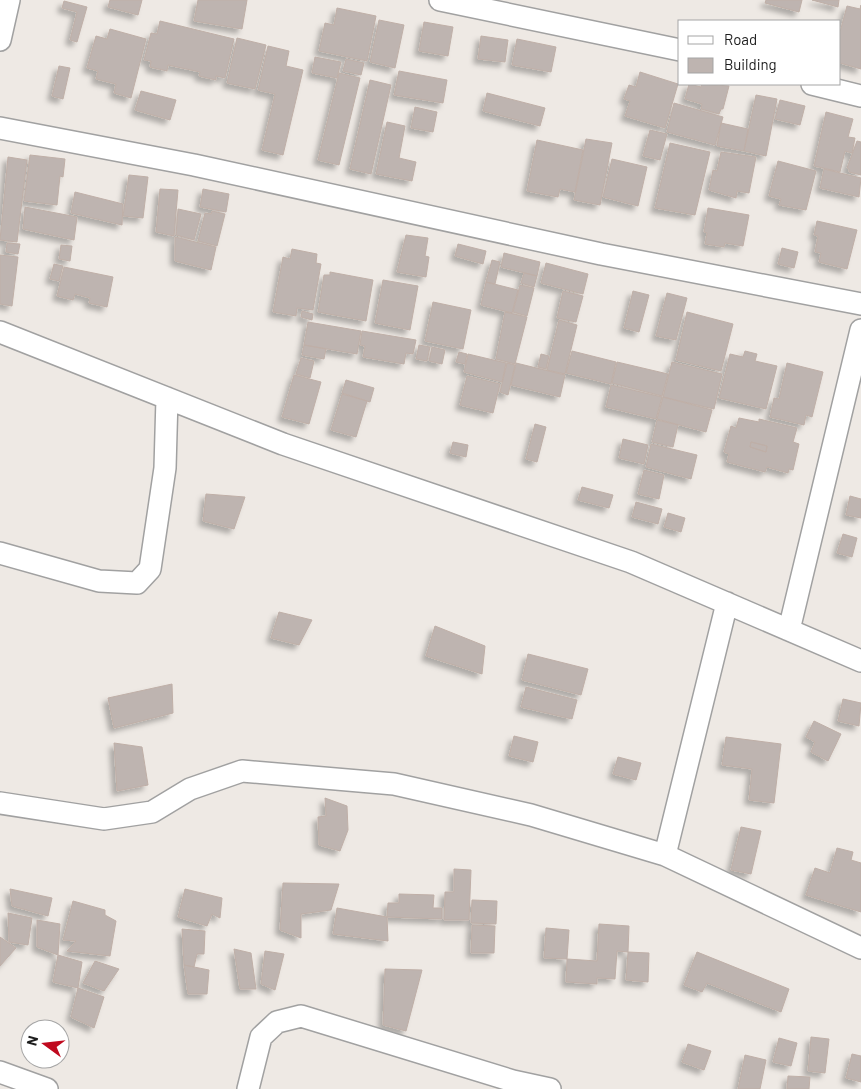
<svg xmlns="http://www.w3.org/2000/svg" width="861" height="1089" font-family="Barlow,sans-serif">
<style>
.building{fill:#beb4b0;stroke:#bfafa7;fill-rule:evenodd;filter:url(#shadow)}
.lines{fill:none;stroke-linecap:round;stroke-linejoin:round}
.street-casing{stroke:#a1a1a1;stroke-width:24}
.street{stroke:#fff;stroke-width:21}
</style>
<defs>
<filter id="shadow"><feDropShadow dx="-4.5" dy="4.5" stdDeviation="2.5" flood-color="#0004"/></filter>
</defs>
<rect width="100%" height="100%" fill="#eee9e4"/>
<path class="building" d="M 110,0 L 142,0 L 138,15 L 108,7 Z
M 198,0 L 247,0 L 242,29 L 194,21 Z
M 766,0 L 802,0 L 799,12 L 765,3 Z
M 812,0 L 839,0 L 838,7 Z
M 64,1 L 87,7 L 77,42 L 70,40 L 77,12 L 62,8 Z
M 861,5 L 861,69 L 840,63 L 840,32 L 847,6 L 860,9 Z
M 337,8 L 376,16 L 367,61 L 319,51 L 325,23 L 334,25 Z
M 379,20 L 404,25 L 395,68 L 370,62 Z
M 160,21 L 234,39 L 225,78 L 216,76 L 216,80 L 199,76 L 200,72 L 168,65 L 167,71 L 150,67 L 151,61 L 144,60 L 151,33 L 157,34 Z
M 424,22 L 453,27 L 448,56 L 419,51 Z
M 110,29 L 146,39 L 131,98 L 114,93 L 116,84 L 96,79 L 98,71 L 87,68 L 96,36 L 107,39 Z
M 481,36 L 508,40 L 505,62 L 478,59 Z
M 237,38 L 266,45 L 255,89 L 227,83 Z
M 517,39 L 556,47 L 551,72 L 512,65 Z
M 268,46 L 289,51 L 286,66 L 303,70 L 283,155 L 262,150 L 275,94 L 258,90 Z
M 315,57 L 341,62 L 337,78 L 312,73 Z
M 346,59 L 364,63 L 361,75 L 343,71 Z
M 59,66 L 70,68 L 63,99 L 52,96 Z
M 399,71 L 447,80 L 443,103 L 394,95 Z
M 640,72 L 678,84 L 665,128 L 625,116 L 630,101 L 624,99 L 629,85 L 636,87 Z
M 339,73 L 360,78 L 339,165 L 318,160 Z
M 370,80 L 391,85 L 371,174 L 350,169 Z
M 689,84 L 701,87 L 702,84 L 729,86 L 723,109 L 721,109 L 719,114 L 701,109 L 702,104 L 685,99 Z
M 141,91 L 176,100 L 170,120 L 135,110 Z
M 487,93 L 545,108 L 540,126 L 483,111 Z
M 756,95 L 777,99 L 766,156 L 744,151 Z
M 780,100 L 805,106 L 800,125 L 775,119 Z
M 674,103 L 723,117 L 715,145 L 667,132 Z
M 415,107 L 437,112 L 433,132 L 411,128 Z
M 826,112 L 853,119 L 848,137 L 855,138 L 852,153 L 845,151 L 840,172 L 814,166 Z
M 387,122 L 405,126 L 399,158 L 416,162 L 412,181 L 376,174 Z
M 721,123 L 748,129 L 744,151 L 717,146 Z
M 650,130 L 667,134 L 660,160 L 643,156 Z
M 586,139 L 612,143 L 600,205 L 574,200 Z
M 537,140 L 583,150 L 575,192 L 560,189 L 558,197 L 527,191 Z
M 857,141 L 861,142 L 861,175 L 849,172 L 849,169 L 847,168 Z
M 670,143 L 710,152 L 695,215 L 655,208 Z
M 721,152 L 756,157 L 749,193 L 737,191 L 736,198 L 709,190 L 713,170 L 717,171 Z
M 30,155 L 65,159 L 63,177 L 60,176 L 57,205 L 24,201 Z
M 8,157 L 27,160 L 17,242 L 0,240 Z
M 612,159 L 647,167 L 638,206 L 603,197 Z
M 778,161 L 816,171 L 806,210 L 779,205 L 781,199 L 769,196 Z
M 824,169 L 861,178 L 859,197 L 820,188 Z
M 129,175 L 148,177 L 143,218 L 123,216 Z
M 160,189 L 178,190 L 174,236 L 156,232 Z
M 203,189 L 229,194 L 226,212 L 200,207 Z
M 75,192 L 123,204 L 122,225 L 71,213 Z
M 25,207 L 77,217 L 74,240 L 23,229 Z
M 708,208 L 749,215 L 743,246 L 725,243 L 724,247 L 705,244 L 707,233 L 704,232 Z
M 178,209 L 201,214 L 194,240 L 176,235 Z
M 212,211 L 225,214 L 217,246 L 198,241 L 205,213 L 211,214 Z
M 817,221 L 857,230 L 847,269 L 819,262 L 821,253 L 815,252 L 818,236 L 814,235 Z
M 406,235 L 428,238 L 425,256 L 429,257 L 426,277 L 397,272 Z
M 175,237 L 216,247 L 211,270 L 175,261 Z
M 7,243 L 20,244 L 18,254 L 6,252 Z
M 458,244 L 486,251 L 483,264 L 455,256 Z
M 61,245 L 72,246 L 70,261 L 59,259 Z
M 782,248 L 798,252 L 794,268 L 778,264 Z
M 292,249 L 317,254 L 316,263 L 321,264 L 313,310 L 297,308 L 296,316 L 273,312 L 283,257 L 290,259 Z
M 504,253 L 540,262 L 537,276 L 501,267 Z
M 0,255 L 18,257 L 12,306 L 0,304 Z
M 492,260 L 500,262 L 495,284 L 486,282 Z
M 546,263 L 588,274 L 583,294 L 541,283 Z
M 54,264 L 63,266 L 59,281 L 50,279 Z
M 64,267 L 113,277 L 107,307 L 89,303 L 90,298 L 75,294 L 73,300 L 57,296 Z
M 330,272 L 373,280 L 366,321 L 318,312 L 324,275 L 330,275 Z
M 524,273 L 537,276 L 534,287 L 521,283 Z
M 383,280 L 418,286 L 410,330 L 375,323 Z
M 486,282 L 518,290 L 512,313 L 481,305 Z
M 520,285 L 534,288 L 527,316 L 513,312 Z
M 563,291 L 583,296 L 576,322 L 557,318 Z
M 633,291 L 649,295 L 639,332 L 624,328 Z
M 667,293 L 687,298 L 676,340 L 656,336 Z
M 433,302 L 471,310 L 463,349 L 425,341 Z
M 302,311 L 313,314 L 312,320 L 301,317 Z
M 505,312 L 527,317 L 515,364 L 496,359 Z
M 687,312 L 733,324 L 721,371 L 676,360 Z
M 559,320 L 577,325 L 565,374 L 547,370 Z
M 308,322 L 361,331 L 357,354 L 304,345 Z
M 362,331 L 416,340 L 413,354 L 406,353 L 404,364 L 363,357 L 365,346 L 360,345 Z
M 304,345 L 326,349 L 324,359 L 302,355 Z
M 419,345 L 430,347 L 427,361 L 416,359 Z
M 432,347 L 445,350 L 442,364 L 429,361 Z
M 572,351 L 616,362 L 611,384 L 566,373 Z
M 745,351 L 757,354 L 755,361 L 777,366 L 766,409 L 719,398 L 730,354 L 743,357 Z
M 459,352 L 467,354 L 465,364 L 456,362 Z
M 468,354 L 506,363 L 502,382 L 464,372 Z
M 541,354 L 549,356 L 546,369 L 538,367 Z
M 301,358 L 314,361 L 310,378 L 296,374 Z
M 617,362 L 668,374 L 662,396 L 612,383 Z
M 672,362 L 722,374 L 714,409 L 663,397 Z
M 507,363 L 515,365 L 508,395 L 500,392 Z
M 516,363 L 565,375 L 560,397 L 511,385 Z
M 787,363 L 823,372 L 812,417 L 806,415 L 804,425 L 770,417 L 774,398 L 779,399 Z
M 294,375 L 321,382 L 309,424 L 282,417 Z
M 467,376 L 500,384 L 493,413 L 460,405 Z
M 346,380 L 374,388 L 370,402 L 342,393 Z
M 611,385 L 662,397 L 656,419 L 606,407 Z
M 342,394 L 367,401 L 356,437 L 331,430 Z
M 663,397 L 712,410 L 706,432 L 657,419 Z
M 739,418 L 759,422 L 759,419 L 797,428 L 793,442 L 799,444 L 793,470 L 789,469 L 788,473 L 767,467 L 765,472 L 727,462 L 729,454 L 724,452 L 731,426 L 736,428 ZM 751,442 L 767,446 L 766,452 L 750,447 Z
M 657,420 L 678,425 L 673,447 L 652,442 Z
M 535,424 L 546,427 L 537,462 L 526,459 Z
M 623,439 L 648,445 L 644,464 L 619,458 Z
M 453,442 L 468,445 L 466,457 L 450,453 Z
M 751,442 L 767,446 L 766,452 L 750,447 Z
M 651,444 L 697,455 L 691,479 L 646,467 Z
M 644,470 L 664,475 L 659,499 L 638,494 Z
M 582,487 L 613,495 L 609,508 L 578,500 Z
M 206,494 L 245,497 L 234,529 L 203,521 Z
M 850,496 L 861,499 L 861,518 L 846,515 Z
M 636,502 L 662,509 L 658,524 L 632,517 Z
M 668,513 L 685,518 L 681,532 L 664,527 Z
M 843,534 L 857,538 L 852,557 L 837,553 Z
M 279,612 L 312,620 L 299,645 L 271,638 Z
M 435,626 L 485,646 L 482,674 L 426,656 Z
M 528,654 L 588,669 L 581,695 L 522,680 Z
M 172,684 L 173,713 L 114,728 L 108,698 Z
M 526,687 L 577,700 L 572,719 L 521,707 Z
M 843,699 L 861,703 L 859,726 L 838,721 Z
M 814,721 L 841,734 L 828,761 L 811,752 L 815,742 L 806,737 Z
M 514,736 L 538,742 L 533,762 L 509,756 Z
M 726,737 L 781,744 L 774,803 L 749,800 L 752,769 L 722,765 Z
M 114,743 L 142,747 L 148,785 L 117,791 Z
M 618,757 L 641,763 L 636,780 L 613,774 Z
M 325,798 L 347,806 L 348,830 L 340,851 L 319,845 L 318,817 L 326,816 Z
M 741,827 L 761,831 L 751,874 L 731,870 Z
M 837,848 L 853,852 L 851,860 L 861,863 L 861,912 L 806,895 L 815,868 L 830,873 Z
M 454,869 L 471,870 L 469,920 L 444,920 L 445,892 L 454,892 Z
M 283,883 L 339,884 L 331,910 L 301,914 L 301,938 L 280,930 Z
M 10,889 L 52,898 L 48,916 L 12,906 Z
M 185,889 L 222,898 L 220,918 L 212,914 L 207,926 L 178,917 Z
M 399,894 L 434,895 L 433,908 L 442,908 L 442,919 L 387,917 L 388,903 L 399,903 Z
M 472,900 L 497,901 L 496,924 L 471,923 Z
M 73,901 L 105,910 L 105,915 L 116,921 L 110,956 L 67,951 L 76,941 L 63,940 Z
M 337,908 L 387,917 L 388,941 L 333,934 Z
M 8,913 L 32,918 L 28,945 L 9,942 Z
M 37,920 L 60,924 L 58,955 L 37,947 Z
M 599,924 L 629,926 L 628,952 L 617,951 L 615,979 L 597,978 L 597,984 L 566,982 L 567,959 L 597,961 Z
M 472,925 L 495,926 L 494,953 L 471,953 Z
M 546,928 L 569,930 L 567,959 L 544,958 Z
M 182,929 L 205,931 L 204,954 L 197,954 L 194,967 L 184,965 Z
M 0,937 L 16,948 L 0,966 Z
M 234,949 L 251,953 L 256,989 L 240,989 Z
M 265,951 L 284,954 L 275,990 L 261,984 Z
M 628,952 L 649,953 L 648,982 L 626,980 Z
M 697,952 L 789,989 L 781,1012 L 707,983 L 702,992 L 684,985 Z
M 58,955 L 82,962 L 78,988 L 53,982 Z
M 95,961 L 119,969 L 104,991 L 83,983 Z
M 184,965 L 209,970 L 207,994 L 188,994 Z
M 385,969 L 422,970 L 406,1031 L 383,1025 Z
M 78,988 L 104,997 L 94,1028 L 71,1017 Z
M 811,1037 L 829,1039 L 825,1073 L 808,1071 Z
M 779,1038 L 797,1043 L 791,1066 L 773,1062 Z
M 688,1044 L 711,1051 L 704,1070 L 682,1062 Z
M 852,1054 L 861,1056 L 861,1082 L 846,1078 Z
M 745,1055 L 766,1060 L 760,1089 L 738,1089 Z
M 788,1076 L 810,1077 L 809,1089 L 787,1089 Z"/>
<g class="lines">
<g class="street-casing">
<path id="street" d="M 440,0 L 680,50
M 0,40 L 9,0
M 812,84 L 861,96
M 0,128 L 194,165 L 601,254 L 861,304
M 0,332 L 283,444 L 631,562 L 861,661
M 0,553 L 99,581 L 137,583 L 150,569 L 165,468 L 167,398
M 789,630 L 861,330
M 0,803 L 104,819 L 152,812 L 190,789 L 242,771 L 394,784 L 531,815 L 665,855 L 861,948
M 665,855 L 727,603
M 0,1072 L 47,1089
M 248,1089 L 261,1037 L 277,1022 L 301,1016 L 513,1081 L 550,1089"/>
</g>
<use href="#street" class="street"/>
</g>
<rect x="678" y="20" width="162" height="65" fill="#ffffff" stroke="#a5a5a5"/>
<rect x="688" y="36" width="25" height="8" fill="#ffffff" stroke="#a5a5a5"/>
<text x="724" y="45" font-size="15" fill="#1d1d1d">Road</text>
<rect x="688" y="58" width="25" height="15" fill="#beb4b0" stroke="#a5a5a5"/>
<text x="724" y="70" font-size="15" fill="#1d1d1d">Building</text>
<g transform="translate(45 1044) rotate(285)"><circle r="24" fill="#ffffff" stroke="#a5a5a5"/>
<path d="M0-4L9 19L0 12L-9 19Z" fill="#c00a1f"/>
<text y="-8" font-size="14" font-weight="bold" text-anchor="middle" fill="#1d1d1d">N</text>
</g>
</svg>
